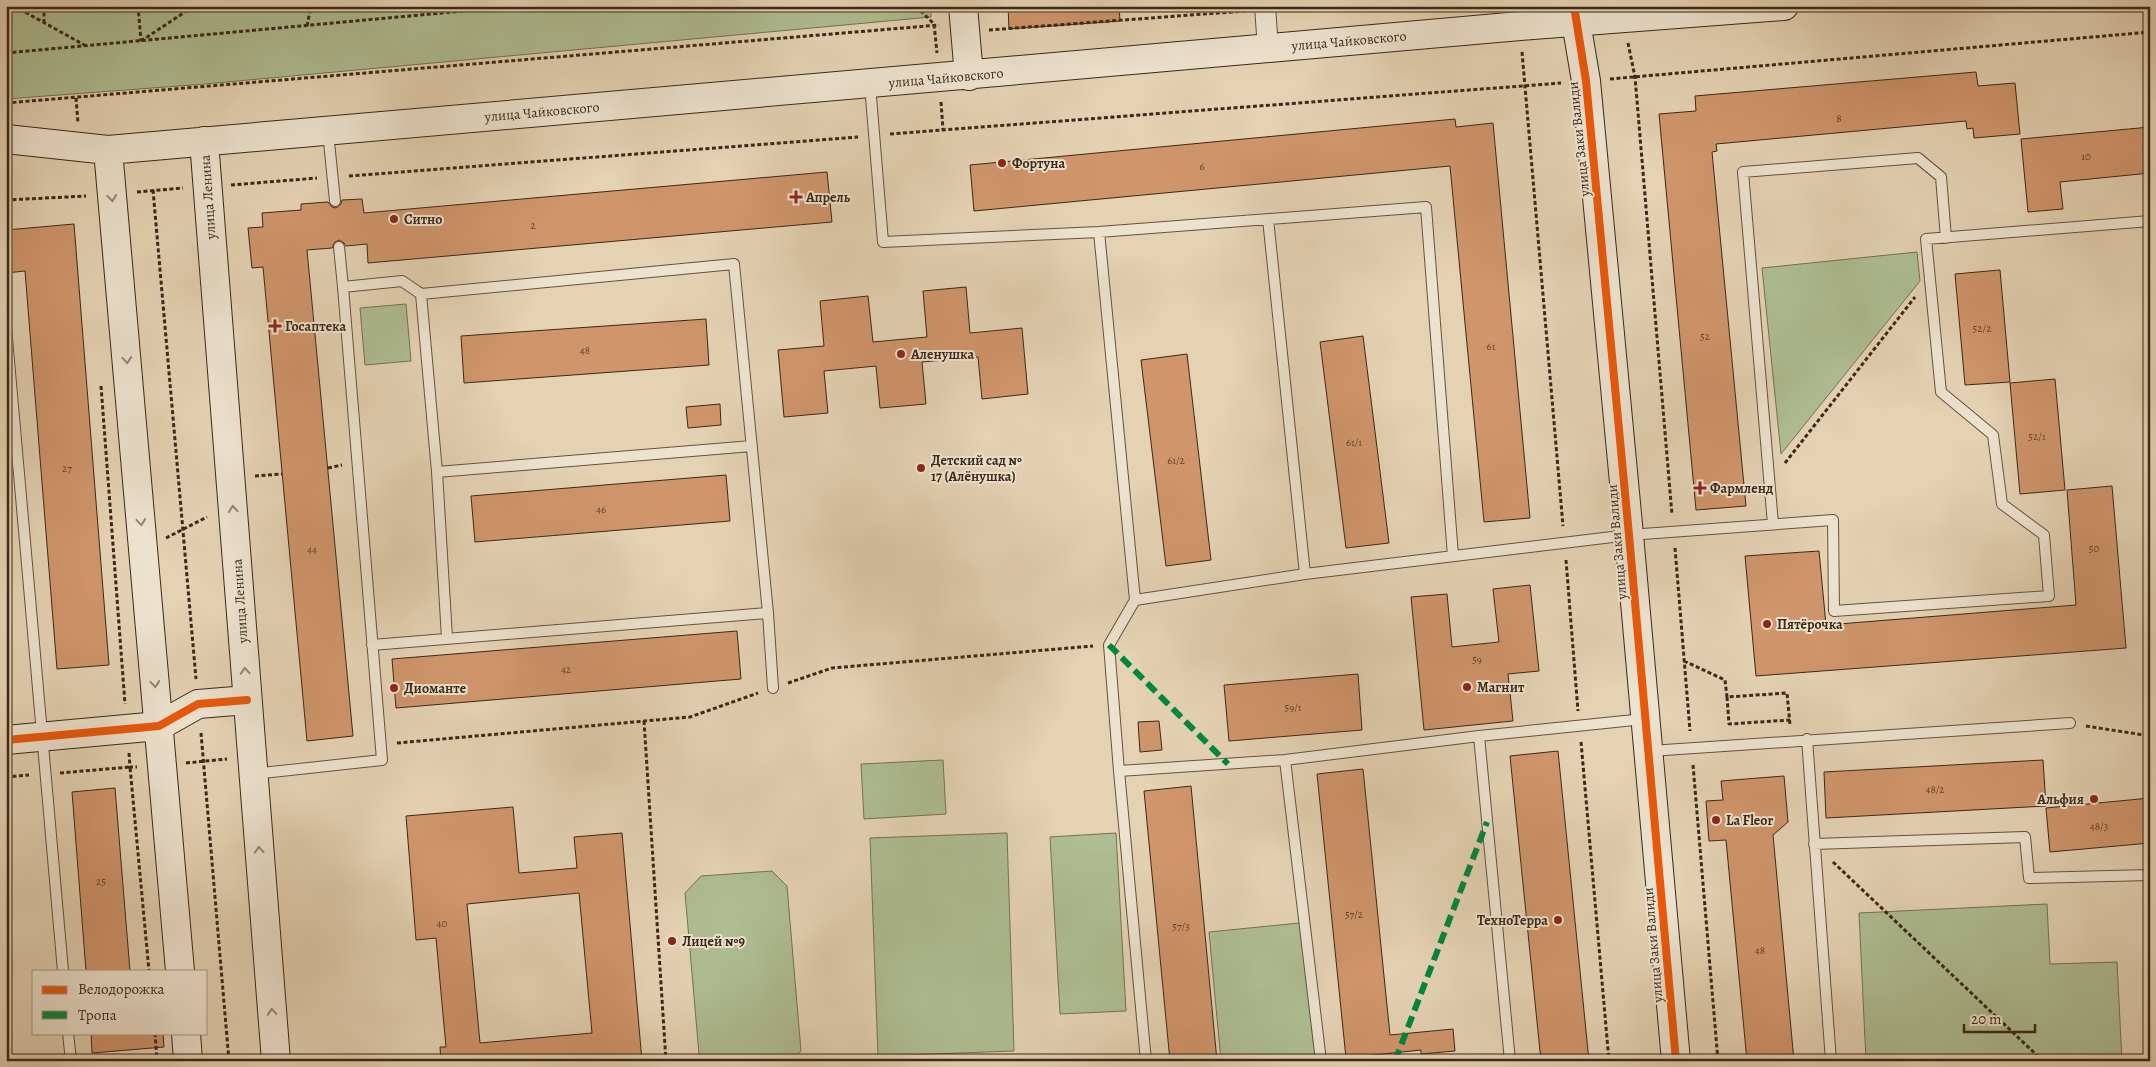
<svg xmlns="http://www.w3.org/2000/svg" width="2156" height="1067" font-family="Alegreya,serif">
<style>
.green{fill:#aebd92;stroke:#747256}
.building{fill:#d0956b;stroke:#3b2819;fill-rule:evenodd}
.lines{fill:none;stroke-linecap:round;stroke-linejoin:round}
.lane-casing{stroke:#655240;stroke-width:12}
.street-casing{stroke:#655240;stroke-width:22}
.secondary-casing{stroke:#3b2819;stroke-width:30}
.path{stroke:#3b2819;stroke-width:3;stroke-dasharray:4 2.5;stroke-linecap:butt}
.lane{stroke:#ede2ce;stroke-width:10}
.street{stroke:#ede2ce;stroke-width:20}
.secondary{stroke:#ede2ce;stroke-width:28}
.quiet{stroke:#00873e;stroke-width:6;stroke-dasharray:12 6;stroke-linecap:butt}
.cycleway-casing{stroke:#ede2ce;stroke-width:11}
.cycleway{stroke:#e8590c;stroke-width:8}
.oneway{stroke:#948574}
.poi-dot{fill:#8f2418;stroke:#ede2ce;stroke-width:2}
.labels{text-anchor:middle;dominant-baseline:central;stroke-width:4;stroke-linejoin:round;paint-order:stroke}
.number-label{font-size:11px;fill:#60432e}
.street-label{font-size:14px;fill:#3b2819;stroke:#ede2ce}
.poi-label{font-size:14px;font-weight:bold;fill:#3b2819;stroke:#ede2ce;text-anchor:start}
</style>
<rect width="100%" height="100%" fill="#e4d2b3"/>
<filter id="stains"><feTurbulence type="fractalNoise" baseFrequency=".004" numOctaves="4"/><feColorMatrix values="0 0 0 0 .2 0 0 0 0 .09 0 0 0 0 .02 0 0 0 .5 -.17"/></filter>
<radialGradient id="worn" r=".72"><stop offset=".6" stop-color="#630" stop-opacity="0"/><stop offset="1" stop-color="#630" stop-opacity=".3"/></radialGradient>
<path class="green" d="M 6,6 L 931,6 L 931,17 L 205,84 L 6,99 Z
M 1917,252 L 1920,281 L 1781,454 L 1762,268 Z
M 406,304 L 411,361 L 365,365 L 360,308 Z
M 943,760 L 946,814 L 864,819 L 861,764 Z
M 1007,833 L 1014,1051 L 878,1056 L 870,838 Z
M 1116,833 L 1126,1011 L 1060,1014 L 1050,837 Z
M 772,871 L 787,886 L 801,1051 L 790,1061 L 708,1061 L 699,1054 L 685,893 L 701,876 Z
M 2047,904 L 2050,964 L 2117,962 L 2122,1061 L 1866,1061 L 1859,913 Z
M 1309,922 L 1322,1061 L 1221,1061 L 1209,932 Z"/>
<path class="building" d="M 1008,6 L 1119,6 L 1120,21 L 1009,29 Z
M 1976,72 L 1978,86 L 2015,83 L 2020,134 L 1974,138 L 1973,128 L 1967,129 L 1966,121 L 1716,144 L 1717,151 L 1712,152 L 1746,506 L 1696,510 L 1659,114 L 1696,111 L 1695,96 Z
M 1455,119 L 1456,127 L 1493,123 L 1530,518 L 1484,522 L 1450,166 L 974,211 L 970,165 Z
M 2150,127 L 2150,173 L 2060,182 L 2063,209 L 2028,212 L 2021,139 Z
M 827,172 L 832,222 L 368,263 L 367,244 L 346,246 L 344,243 L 339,240 L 335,242 L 332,248 L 307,250 L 353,736 L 307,741 L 263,267 L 252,268 L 248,228 L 263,227 L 262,213 L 301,210 L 301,204 L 328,202 L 332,207 L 336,208 L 341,204 L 342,200 L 362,199 L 364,213 Z
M 74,224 L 109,665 L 57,669 L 25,271 L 6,273 L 6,230 Z
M 2000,270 L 2010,382 L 1965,385 L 1955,274 Z
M 966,287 L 970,333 L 1022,328 L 1028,394 L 982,399 L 978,357 L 922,362 L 926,404 L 880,408 L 876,366 L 824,371 L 828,413 L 784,417 L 778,350 L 824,346 L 820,301 L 868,296 L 873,342 L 927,337 L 923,291 Z
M 706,319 L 709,365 L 464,383 L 461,336 Z
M 1363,336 L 1389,543 L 1346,548 L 1320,342 Z
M 1187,354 L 1211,560 L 1166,566 L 1141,360 Z
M 2055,379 L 2065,490 L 2020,494 L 2010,383 Z
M 720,404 L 721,425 L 688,428 L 686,407 Z
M 726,475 L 730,521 L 475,542 L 471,496 Z
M 2112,486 L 2126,648 L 1756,676 L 1745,556 L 1819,551 L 1826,625 L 2076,605 L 2067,490 Z
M 1530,585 L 1539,671 L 1508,674 L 1513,721 L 1424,730 L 1411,597 L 1447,594 L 1452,647 L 1499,642 L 1493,589 Z
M 737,631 L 741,679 L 396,708 L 392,659 Z
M 1358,674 L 1362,730 L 1229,741 L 1224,685 Z
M 1159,721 L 1162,750 L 1140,752 L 1138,722 Z
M 1558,751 L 1589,1061 L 1541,1061 L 1510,756 Z
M 2043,760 L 2046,806 L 1826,818 L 1824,772 Z
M 1363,769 L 1390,1035 L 1453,1029 L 1455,1051 L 1421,1054 L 1421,1050 L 1346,1058 L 1317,774 Z
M 1784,776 L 1788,822 L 1773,835 L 1794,1061 L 1747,1061 L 1726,840 L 1709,841 L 1706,801 L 1723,800 L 1721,781 Z
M 1191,786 L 1217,1061 L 1170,1061 L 1144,791 Z
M 115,788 L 130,971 L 86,971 L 72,792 Z
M 2150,798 L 2150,843 L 2050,852 L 2046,808 Z
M 513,807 L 519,873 L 577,868 L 574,837 L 622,833 L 642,1061 L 441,1061 L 440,1047 L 446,1047 L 436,938 L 416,940 L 406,816 ZM 579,893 L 592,1033 L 480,1043 L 467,904 Z
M 91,1033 L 163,1033 L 164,1047 L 92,1053 Z"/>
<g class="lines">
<g class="lane-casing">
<path id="lane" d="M 870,85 L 883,242 L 1099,232 L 1426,207 L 1453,556
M 328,132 L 335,201
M 1268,219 L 1305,574
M 1099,232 L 1135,600 L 1109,645 L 1119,771
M 339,247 L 343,287
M 421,294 L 437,472 L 447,638
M 6,327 L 63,971
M 437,472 L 752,446
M 1773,524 L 1743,172 L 1918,158 L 1941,177 L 1946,238
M 1135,600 L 1305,574 L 1629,535 L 1833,520 L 1834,611 L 2049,596 L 2044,535 L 2002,504 L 1993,435 L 1941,392 L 1926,239 L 2150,221
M 372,645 L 768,613
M 1479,736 L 1510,1061
M 1807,739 L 1831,1061
M 1650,751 L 2070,723
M 1285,760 L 1321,1061
M 253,774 L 382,760 L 343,287 L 402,281 L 421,294 L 734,264 L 768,613 L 773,688
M 1814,844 L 2025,837 L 2029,878 L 2150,875
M 68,1033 L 71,1061
M 1146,1061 L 1119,771 L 1285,760 L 1479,736 L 1644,719"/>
</g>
<g class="street-casing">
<path id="street" d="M 1265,6 L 1268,49"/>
</g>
<g class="secondary-casing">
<path id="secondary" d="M 963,6 L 969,76
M 1576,22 L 1586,81 L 1629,535 L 1676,1061
M 6,139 L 108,150 L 1520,26 L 1784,6
M 204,141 L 276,1061
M 108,150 L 180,971
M 6,740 L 159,726 L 198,704 L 247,700
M 186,1033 L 188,1061"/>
</g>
<path class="path" d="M 14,6 L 88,47
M 44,6 L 44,23
M 138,6 L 141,41
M 447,6 L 447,13
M 916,6 L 934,24 L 937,53
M 1286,7 L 1300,6
M 307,26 L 311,6
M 989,30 L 1245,11
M 141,41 L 194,6
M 1628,43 L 1635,77 L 1672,515
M 1522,52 L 1563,526
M 6,53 L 518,6
M 1610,79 L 2150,32
M 76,98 L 78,123
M 941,102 L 943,130
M 6,103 L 939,25
M 890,134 L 1561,83
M 349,176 L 858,137
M 231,185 L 317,178
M 153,190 L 196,679
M 137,192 L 183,188
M 6,200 L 86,196
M 101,386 L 125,704
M 1785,463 L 1915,297
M 328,468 L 342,465
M 255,476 L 282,474
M 166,538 L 207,517
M 1675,548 L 1690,731
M 1566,560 L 1578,711
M 1684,661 L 1725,680 L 1727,697 L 1787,693 L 1790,725
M 788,683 L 832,668 L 1093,646
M 1727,697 L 1729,724 L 1790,720
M 644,721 L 666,1061
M 2086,726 L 2150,736
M 201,733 L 229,1061
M 1581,742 L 1609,1061
M 397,743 L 690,717 L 758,693
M 129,753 L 130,767 L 137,767
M 186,763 L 227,759
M 1693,765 L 1718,1061
M 60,773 L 130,767 L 149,971
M 6,777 L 29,775
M 1833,862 L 2043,1061
M 155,1033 L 157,1061"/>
<use href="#lane" class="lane"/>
<use href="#street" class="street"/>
<use href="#secondary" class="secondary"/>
<path class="quiet" d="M 1109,645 L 1228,764
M 1395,1061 L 1487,822"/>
<g class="cycleway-casing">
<path id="cycleway" d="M 1574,6 L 1586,81 L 1629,535 L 1676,1061
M 6,740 L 159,726 L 198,704 L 247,700"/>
</g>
<use href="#cycleway" class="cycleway"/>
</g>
<defs><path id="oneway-chevron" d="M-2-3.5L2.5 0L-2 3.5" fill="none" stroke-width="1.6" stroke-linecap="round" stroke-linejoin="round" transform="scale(1.25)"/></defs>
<g class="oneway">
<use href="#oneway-chevron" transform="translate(112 198) rotate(85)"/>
<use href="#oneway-chevron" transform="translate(127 360) rotate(85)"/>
<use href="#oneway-chevron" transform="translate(233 509) rotate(-95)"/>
<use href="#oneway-chevron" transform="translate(141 522) rotate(85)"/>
<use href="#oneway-chevron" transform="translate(245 671) rotate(-94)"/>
<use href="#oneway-chevron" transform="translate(155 684) rotate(85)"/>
<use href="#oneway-chevron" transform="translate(259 850) rotate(-94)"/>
<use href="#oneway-chevron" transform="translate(272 1012) rotate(-94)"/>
</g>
<g class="poi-dot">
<circle cx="1002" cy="163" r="5"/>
<path d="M793.5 189.5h5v5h5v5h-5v5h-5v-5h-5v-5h5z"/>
<circle cx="394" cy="219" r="5"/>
<path d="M272.5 318.5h5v5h5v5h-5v5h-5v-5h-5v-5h5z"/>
<circle cx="901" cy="354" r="5"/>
<circle cx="921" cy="468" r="5"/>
<path d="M1697.5 480.5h5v5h5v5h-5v5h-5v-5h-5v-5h5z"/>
<circle cx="1767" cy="624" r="5"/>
<circle cx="1467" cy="687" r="5"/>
<circle cx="394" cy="688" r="5"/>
<circle cx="2094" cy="799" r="5"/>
<circle cx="1716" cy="820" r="5"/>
<circle cx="1558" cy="920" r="5"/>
<circle cx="672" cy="941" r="5"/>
</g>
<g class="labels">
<g class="number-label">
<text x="1839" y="118">8</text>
<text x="2086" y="156">10</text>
<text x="1202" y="166">6</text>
<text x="533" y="225">2</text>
<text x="1982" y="328">52/2</text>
<text x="1705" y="336">52</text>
<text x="1491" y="346">61</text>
<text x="585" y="350">48</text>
<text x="2037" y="436">52/1</text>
<text x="1354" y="442">61/1</text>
<text x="1176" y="460">61/2</text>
<text x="67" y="468">27</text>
<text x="601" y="509">46</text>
<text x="2094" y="548">50</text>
<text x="312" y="549">44</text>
<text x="1477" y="659">59</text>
<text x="566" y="669">42</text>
<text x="1293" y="707">59/1</text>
<text x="1935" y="789">48/2</text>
<text x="2099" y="826">48/3</text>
<text x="101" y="881">25</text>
<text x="1354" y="914">57/2</text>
<text x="442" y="923">40</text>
<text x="1181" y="926">57/3</text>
<text x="1760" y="950">48</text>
</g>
<g class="street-label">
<text transform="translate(1349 41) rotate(-5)">улица Чайковского</text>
<text transform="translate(946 78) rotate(-5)">улица Чайковского</text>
<text transform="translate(542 112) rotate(-5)">улица Чайковского</text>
<text transform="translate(1579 139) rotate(-96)">улица Заки Валиди</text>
<text transform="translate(208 197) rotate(-94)">улица Ленина</text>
<text transform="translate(1617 542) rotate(-95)">улица Заки Валиди</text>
<text transform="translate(240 601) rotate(-94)">улица Ленина</text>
<text transform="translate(1653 945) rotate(-95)">улица Заки Валиди</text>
</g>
<g class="poi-label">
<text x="1012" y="163">Фортуна</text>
<text x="806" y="197">Апрель</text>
<text x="404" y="219">Ситно</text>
<text x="285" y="326">Госаптека</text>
<text x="911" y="354">Аленушка</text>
<text x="931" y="460">Детский сад №<tspan x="931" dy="16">17 (Алёнушка)</tspan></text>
<text x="1710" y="488">Фармленд</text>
<text x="1777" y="624">Пятёрочка</text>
<text x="1477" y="687">Магнит</text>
<text x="404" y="688">Диоманте</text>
<text x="2084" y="799" text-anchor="end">Альфия</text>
<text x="1726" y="820">La Fleor</text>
<text x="1548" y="920" text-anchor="end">ТехноТерра</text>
<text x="682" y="941">Лицей №9</text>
</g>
</g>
<rect width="2156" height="1067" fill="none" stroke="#e4d2b3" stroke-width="25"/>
<rect x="8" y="8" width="2141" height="1052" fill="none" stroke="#3b2819" stroke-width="2.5"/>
<rect x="12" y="12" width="2131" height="1042" fill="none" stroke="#3b2819"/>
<rect x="32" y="970" width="175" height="65" fill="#ede2ce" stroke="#a69886"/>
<rect x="42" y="986" width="25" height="8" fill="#e8590c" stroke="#a69886"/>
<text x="78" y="994" font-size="15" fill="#3b2819">Велодорожка</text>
<rect x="42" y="1011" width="25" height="8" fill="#00873e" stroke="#a69886"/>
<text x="78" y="1020" font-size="15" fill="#3b2819">Тропа</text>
<path d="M1964 1024v8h71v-8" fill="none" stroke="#3b2819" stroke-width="2.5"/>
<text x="1971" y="1024" font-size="15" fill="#3b2819" stroke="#ede2ce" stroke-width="4" paint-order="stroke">20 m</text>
<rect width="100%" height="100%" filter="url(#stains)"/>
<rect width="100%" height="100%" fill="url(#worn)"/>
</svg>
